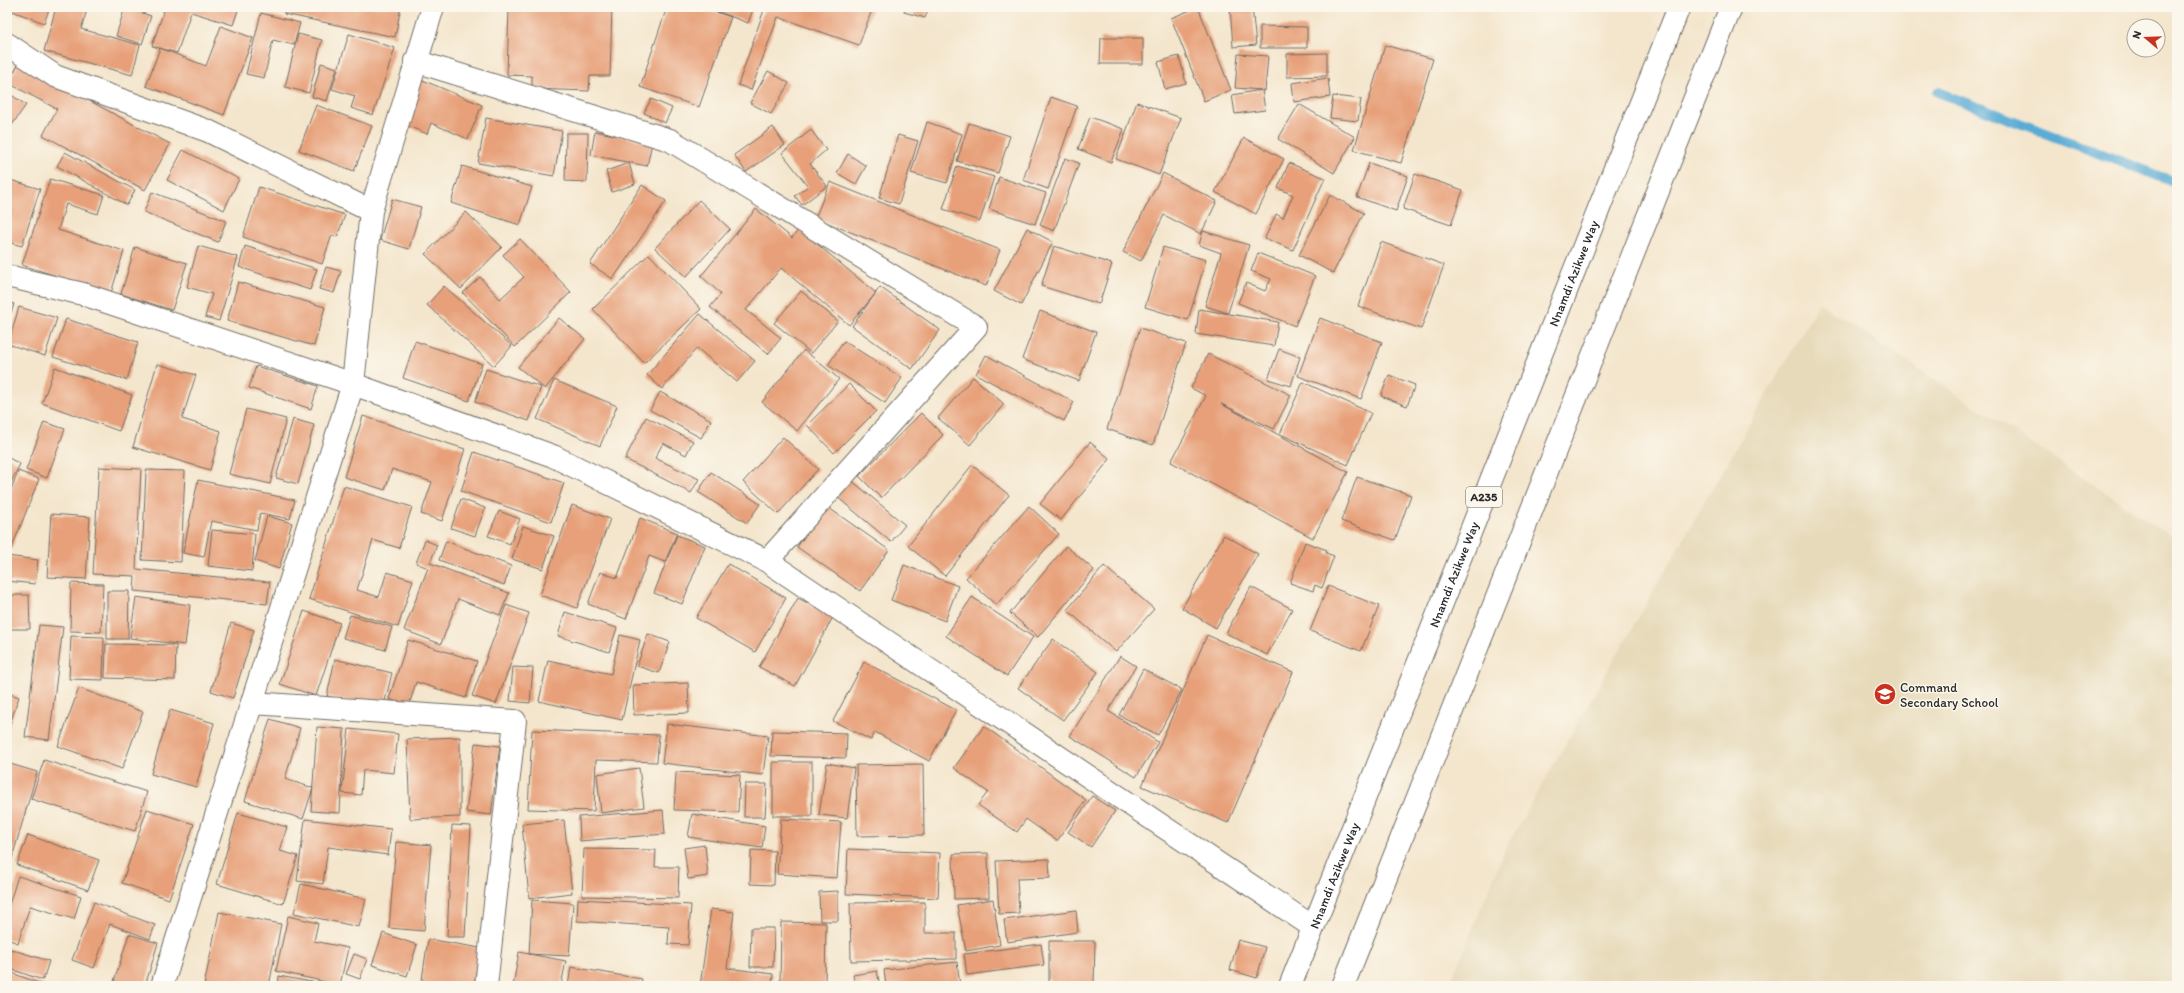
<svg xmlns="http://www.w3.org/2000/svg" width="2184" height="993" font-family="Itim,sans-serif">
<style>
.built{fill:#e7daba}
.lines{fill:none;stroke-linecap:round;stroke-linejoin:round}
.stream{stroke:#5aacd5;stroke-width:10}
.building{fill:#e7a079}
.minor-casing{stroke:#716c64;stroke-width:24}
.trunk-casing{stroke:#716c64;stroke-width:24}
.minor{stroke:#fff;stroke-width:22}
.trunk{stroke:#fff;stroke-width:22}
.labels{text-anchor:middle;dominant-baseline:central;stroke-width:3;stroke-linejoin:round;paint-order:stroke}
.shield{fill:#fbf7ec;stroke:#696865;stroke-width:1}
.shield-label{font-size:12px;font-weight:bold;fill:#2b2b2b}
.street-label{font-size:13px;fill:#2b2b2b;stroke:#fbf7ec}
.poi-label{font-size:13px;fill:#2b2b2b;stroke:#fbf7ec;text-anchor:start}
</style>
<rect width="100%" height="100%" fill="#fbf7ec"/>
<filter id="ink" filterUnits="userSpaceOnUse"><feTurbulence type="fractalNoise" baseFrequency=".025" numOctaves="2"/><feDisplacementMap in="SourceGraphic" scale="8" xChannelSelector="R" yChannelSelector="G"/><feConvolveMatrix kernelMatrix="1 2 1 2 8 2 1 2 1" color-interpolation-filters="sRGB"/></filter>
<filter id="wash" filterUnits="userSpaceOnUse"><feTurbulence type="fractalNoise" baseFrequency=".012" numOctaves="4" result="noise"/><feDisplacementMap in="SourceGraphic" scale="16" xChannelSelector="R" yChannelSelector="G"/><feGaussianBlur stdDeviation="0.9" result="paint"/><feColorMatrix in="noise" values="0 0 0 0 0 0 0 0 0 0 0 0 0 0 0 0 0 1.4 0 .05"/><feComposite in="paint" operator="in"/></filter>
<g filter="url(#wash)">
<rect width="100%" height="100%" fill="#f4e6cd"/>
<path class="built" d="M 1819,303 L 2177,540 L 2177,986 L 1449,986 L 1505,849 Z"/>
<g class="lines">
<path class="stream" d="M 1938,92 L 2177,183"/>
</g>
<g id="blocks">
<path class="building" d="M 7,7 L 50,7 L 44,23 L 7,9 Z
M 56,7 L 88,7 L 81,29 L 140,45 L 132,75 L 44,51 Z
M 125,7 L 151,16 L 142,44 L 116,36 Z
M 165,7 L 239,7 L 233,25 L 191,12 L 177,53 L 152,46 Z
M 285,7 L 401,7 L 395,37 L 284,14 Z
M 509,7 L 612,7 L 610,76 L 590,76 L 589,91 L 532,89 L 532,76 L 507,75 Z
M 667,7 L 701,7 L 731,17 L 699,107 L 640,87 Z
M 706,7 L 754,7 L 748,23 Z
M 765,7 L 873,7 L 859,45 L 778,17 L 751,90 L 738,85 Z
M 906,7 L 929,7 L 925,18 L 904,12 Z
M 1198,7 L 1231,90 L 1204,101 L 1171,18 Z
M 1230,7 L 1252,7 L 1256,45 L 1233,47 Z
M 261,13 L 300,23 L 294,45 L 273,40 L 264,78 L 246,74 Z
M 221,26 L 253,38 L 224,115 L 146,86 L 160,48 L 206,66 Z
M 1260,26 L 1307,27 L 1307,48 L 1260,48 Z
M 298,34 L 322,40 L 309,93 L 285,87 Z
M 349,34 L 395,48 L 373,115 L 351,108 L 355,96 L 332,89 Z
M 1101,38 L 1143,38 L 1143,64 L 1100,64 Z
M 1385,45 L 1433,59 L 1401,163 L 1354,150 Z
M 1327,53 L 1327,76 L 1287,77 L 1287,54 Z
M 1238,54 L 1268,56 L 1265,91 L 1262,90 L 1265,110 L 1235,114 L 1232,95 L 1261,90 L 1235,88 Z
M 1179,56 L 1186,83 L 1165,89 L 1158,62 Z
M 19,63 L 170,144 L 145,190 L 43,135 L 57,109 L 8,83 Z
M 321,63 L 337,68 L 327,101 L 312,97 Z
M 768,71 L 789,83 L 771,114 L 750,103 Z
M 1328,78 L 1330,97 L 1294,102 L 1292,83 Z
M 420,79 L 482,105 L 468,139 L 431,123 L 427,134 L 401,123 Z
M 7,92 L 26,105 L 9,129 L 7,127 Z
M 1333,96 L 1361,99 L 1358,121 L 1330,118 Z
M 1051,97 L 1077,106 L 1048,189 L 1023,180 Z
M 651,99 L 672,108 L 665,123 L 644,113 Z
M 1137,102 L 1181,118 L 1159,175 L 1116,159 Z
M 1299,104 L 1355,137 L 1334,173 L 1278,139 Z
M 316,105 L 372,126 L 354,171 L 299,150 Z
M 1090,117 L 1124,129 L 1111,162 L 1078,149 Z
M 486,118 L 562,131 L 554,176 L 478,163 Z
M 927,122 L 962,134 L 947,183 L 911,173 Z
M 969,123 L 1010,136 L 998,173 L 957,161 Z
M 773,127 L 785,145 L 746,172 L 734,155 Z
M 811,130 L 826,150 L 810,164 L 827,186 L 802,205 L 795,196 L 808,186 L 782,153 Z
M 595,131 L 652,143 L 647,166 L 591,155 Z
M 566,133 L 588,133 L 587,182 L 565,181 Z
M 898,135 L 918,141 L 899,204 L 879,198 Z
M 1244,138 L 1284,159 L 1256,214 L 1215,192 Z
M 183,150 L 239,179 L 224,210 L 167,180 Z
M 65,152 L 135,190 L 127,205 L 57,166 Z
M 848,154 L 866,166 L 856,184 L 837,173 Z
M 1065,158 L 1079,163 L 1054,231 L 1040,225 Z
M 629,163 L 635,184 L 612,192 L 606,171 Z
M 1289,163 L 1325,178 L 1293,250 L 1265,238 L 1276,214 L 1283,218 L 1293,195 L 1278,188 Z
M 1369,163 L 1408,176 L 1396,211 L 1357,197 Z
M 462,166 L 532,187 L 520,225 L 451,203 Z
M 957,166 L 994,177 L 980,221 L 943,209 Z
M 1163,173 L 1217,201 L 1201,234 L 1164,215 L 1141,261 L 1123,252 Z
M 1415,174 L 1463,190 L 1451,225 L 1403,209 Z
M 999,177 L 1046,193 L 1035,224 L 989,209 Z
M 7,179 L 40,189 L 22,246 L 7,242 Z
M 50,179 L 104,195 L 98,214 L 66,204 L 58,230 L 124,251 L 111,293 L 22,265 Z
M 830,182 L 1000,250 L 986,286 L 815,218 Z
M 642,185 L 666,201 L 613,279 L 590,264 Z
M 259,187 L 345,215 L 337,237 L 332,235 L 322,264 L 243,237 Z
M 152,192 L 226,221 L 218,242 L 144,212 Z
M 1330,195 L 1364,213 L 1333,273 L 1299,255 Z
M 392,199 L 421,207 L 409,249 L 380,240 Z
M 699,200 L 730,229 L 686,277 L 655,248 Z
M 756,209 L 792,238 L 799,229 L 876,293 L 849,325 L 781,268 L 746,310 L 781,338 L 768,354 L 710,307 L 721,294 L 701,276 Z
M 466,212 L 502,247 L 461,289 L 425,254 Z
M 1027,228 L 1053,242 L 1021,305 L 994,291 Z
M 1203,231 L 1249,245 L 1228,313 L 1205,306 L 1221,253 L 1199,245 Z
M 520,239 L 571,292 L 515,347 L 463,293 L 480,277 L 500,299 L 524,277 L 503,255 Z
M 1381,242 L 1444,265 L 1421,329 L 1358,306 Z
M 198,246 L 238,257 L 219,321 L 205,317 L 212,294 L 187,287 Z
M 245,246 L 317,269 L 310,290 L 239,267 Z
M 1054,246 L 1112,264 L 1099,304 L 1041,286 Z
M 135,247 L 187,263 L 172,310 L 121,294 Z
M 1163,247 L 1206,260 L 1188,320 L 1145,307 Z
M 1258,253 L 1315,276 L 1295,326 L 1238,303 L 1246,283 L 1265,291 L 1271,279 L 1251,271 Z
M 649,254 L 701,309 L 644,363 L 593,309 Z
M 326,267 L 341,271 L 334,293 L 319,289 Z
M 238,282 L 325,307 L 314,346 L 227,321 Z
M 444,286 L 512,346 L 494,366 L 427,305 Z
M 880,287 L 940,330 L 912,369 L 852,326 Z
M 801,291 L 838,321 L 811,353 L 774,323 Z
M 7,302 L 14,304 L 7,326 Z
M 19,307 L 57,318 L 45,356 L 8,344 Z
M 1199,309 L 1278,322 L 1274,346 L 1196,334 Z
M 1040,311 L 1096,332 L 1079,381 L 1022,359 Z
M 700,314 L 755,361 L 737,382 L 697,348 L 662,389 L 647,375 Z
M 559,318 L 585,339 L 545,389 L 518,367 Z
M 1320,318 L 1382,342 L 1361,399 L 1298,376 Z
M 66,319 L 138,342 L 127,380 L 53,357 Z
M 1140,328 L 1186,343 L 1153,445 L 1107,429 Z
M 415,341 L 482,364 L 469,401 L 403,378 Z
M 844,341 L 902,378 L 885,403 L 828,365 Z
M 1279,349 L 1300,357 L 1291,386 L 1268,379 Z
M 804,350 L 839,379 L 797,431 L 762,402 Z
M 1208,354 L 1291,395 L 1274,429 L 1221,404 L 1348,472 L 1313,538 L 1171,462 L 1206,396 L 1191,388 Z
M 986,355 L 1074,402 L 1064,421 L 976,374 Z
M 157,364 L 196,375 L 182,419 L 221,431 L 210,470 L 133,447 Z
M 256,366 L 318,386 L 311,409 L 249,388 Z
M 55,367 L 132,395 L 119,431 L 42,403 Z
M 486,369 L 541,387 L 529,421 L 475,402 Z
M 1389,375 L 1415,385 L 1407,406 L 1381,396 Z
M 973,377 L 1004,404 L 970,445 L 938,418 Z
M 554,380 L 617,406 L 600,446 L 537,419 Z
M 1303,382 L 1371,413 L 1348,465 L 1280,434 Z
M 849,384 L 876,411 L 834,453 L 807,425 Z
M 660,392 L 711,420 L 701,438 L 650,410 Z
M 246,409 L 286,419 L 270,484 L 229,474 Z
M 921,413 L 943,435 L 881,498 L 859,476 Z
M 363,416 L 465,449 L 442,521 L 421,514 L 432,482 L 392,469 L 385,490 L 344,477 Z
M 646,417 L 693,441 L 686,455 L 663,443 L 655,458 L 699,479 L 691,493 L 625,459 Z
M 293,419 L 314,425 L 298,484 L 276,478 Z
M 44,422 L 65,429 L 47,478 L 26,470 Z
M 783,437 L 818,469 L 778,514 L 743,482 Z
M 1090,442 L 1110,459 L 1061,520 L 1040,504 Z
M 474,452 L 564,483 L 551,522 L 461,491 Z
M 7,457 L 20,464 L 7,490 Z
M 972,465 L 1009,495 L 945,576 L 908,546 Z
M 99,467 L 141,469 L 136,569 L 270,582 L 267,604 L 134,591 L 135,576 L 93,574 Z
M 146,470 L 185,471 L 181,562 L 142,560 Z
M 18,471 L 39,479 L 11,550 L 7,548 L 7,500 Z
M 711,472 L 760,504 L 747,523 L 698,492 Z
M 1357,477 L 1411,495 L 1395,540 L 1341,521 Z
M 850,479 L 905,525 L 891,542 L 836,496 Z
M 198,480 L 295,500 L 290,519 L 260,513 L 257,530 L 211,521 L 204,557 L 183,553 Z
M 344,486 L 412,507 L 399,548 L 373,540 L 357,590 L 379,597 L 387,572 L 413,580 L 398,627 L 309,599 Z
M 461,499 L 485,508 L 475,536 L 451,528 Z
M 572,505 L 610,519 L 577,608 L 540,595 Z
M 826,506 L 889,550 L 860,591 L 797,547 Z
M 1029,506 L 1059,534 L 996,605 L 966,578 Z
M 499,511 L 520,519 L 510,544 L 488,536 Z
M 51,514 L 90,517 L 86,579 L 47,577 Z
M 267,516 L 292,523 L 279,569 L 255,561 Z
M 640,518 L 677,533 L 665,562 L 649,556 L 626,619 L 588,604 L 600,572 L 617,578 Z
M 523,526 L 554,536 L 543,569 L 512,559 Z
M 212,530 L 255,534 L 252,571 L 208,566 Z
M 677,535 L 705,546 L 682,604 L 654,593 Z
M 1224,535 L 1258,554 L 1216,628 L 1182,608 Z
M 425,540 L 437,545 L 430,563 L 509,593 L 500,615 L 458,599 L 441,644 L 404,630 L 428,568 L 416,563 Z
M 446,541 L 511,566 L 504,585 L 439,560 Z
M 1305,542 L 1327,550 L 1326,553 L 1334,556 L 1322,588 L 1315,585 L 1313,591 L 1290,583 Z
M 1066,546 L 1094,570 L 1038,637 L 1010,613 Z
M 7,556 L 38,560 L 35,584 L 7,581 Z
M 728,564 L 786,598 L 755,652 L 696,618 Z
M 904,565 L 958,586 L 945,621 L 891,600 Z
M 1104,566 L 1154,609 L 1116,652 L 1067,610 Z
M 71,583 L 103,584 L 101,632 L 70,631 Z
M 1328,586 L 1379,606 L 1361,651 L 1310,631 Z
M 1251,587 L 1292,609 L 1267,655 L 1226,633 Z
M 107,591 L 129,591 L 128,639 L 107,639 Z
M 7,595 L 29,595 L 30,629 L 7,629 Z
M 136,597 L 190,605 L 185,645 L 130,638 Z
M 972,597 L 1033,637 L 1007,676 L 946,636 Z
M 798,598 L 833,617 L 795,686 L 759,667 Z
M 506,605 L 529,613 L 496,704 L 472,696 Z
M 304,611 L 340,623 L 316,696 L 280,684 Z
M 565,612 L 617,628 L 609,652 L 558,636 Z
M 350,615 L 392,627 L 385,650 L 343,638 Z
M 231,623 L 254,630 L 233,698 L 211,691 Z
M 39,625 L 63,627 L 49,740 L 25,737 Z
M 648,634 L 670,642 L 659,673 L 637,666 Z
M 620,635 L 640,640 L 622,720 L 539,701 L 548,660 L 611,674 Z
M 1207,635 L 1293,672 L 1228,823 L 1142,786 Z
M 71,636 L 104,637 L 103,680 L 69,679 Z
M 1053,639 L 1098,672 L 1063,720 L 1018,688 Z
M 408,640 L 477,661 L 466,698 L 416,682 L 409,706 L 389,699 Z
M 106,644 L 176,645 L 175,680 L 105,678 Z
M 1120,656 L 1136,666 L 1108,711 L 1158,742 L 1136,777 L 1070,736 Z
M 335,659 L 392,673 L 383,709 L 327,696 Z
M 864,662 L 956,710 L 929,761 L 875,732 L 871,740 L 833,721 Z
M 513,667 L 533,668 L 530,703 L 510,701 Z
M 1143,669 L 1182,690 L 1158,735 L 1119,715 Z
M 688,683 L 689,713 L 634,715 L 633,685 Z
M 79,688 L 143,712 L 122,769 L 58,746 Z
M 7,693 L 19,697 L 7,733 Z
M 170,710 L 214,723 L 196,787 L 151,774 Z
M 270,719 L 300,728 L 285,779 L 313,788 L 303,819 L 245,801 Z
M 667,724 L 768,736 L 763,775 L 662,763 Z
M 984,726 L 1086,800 L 1057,841 L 1026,819 L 1017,832 L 978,805 L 988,792 L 954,768 Z
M 317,727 L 344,729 L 340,813 L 311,811 Z
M 349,729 L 398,734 L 394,773 L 363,770 L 361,795 L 342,793 Z
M 532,730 L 659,735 L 657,762 L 596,760 L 594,811 L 528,809 Z
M 772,731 L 847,733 L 846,758 L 771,756 Z
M 460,737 L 460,817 L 410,819 L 407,739 Z
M 475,743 L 500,746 L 491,815 L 466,812 Z
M 44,760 L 147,792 L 135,831 L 31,799 Z
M 773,762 L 812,762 L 812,816 L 773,816 Z
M 7,763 L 37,772 L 10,865 L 7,864 Z
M 827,763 L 854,768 L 847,818 L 819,815 Z
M 923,764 L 924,835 L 857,836 L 856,765 Z
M 639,768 L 644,807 L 601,813 L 597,774 Z
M 676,772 L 740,775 L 738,812 L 674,810 Z
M 745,784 L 767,784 L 765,817 L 744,817 Z
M 1092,796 L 1115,811 L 1091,847 L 1068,832 Z
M 147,809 L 194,824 L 169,899 L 122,883 Z
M 663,810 L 665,834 L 580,841 L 579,817 Z
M 238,813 L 287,827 L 280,851 L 298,856 L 283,904 L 217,884 Z
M 692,814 L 765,826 L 762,848 L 688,837 Z
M 305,819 L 391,829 L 388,855 L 328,847 L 323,884 L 297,881 Z
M 781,819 L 841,822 L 837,878 L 777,874 Z
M 564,820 L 572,893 L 529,898 L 522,824 Z
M 452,825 L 471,826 L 465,937 L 447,937 Z
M 28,835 L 99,860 L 88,890 L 17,865 Z
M 396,842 L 431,845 L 424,931 L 389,928 Z
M 705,845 L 708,876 L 688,879 L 684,848 Z
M 584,849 L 656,850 L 655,867 L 679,867 L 678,898 L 582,896 Z
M 848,849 L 940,853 L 938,898 L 846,894 Z
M 751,850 L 775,851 L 774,885 L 750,884 Z
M 988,853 L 989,898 L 954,899 L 953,854 Z
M 1049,859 L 1050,878 L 1017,879 L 1019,913 L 999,914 L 996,861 Z
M 18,876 L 81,896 L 74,919 L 30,906 L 18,943 L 7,939 L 7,911 Z
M 301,884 L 366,899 L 359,927 L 294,913 Z
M 838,891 L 838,921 L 820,921 L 819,892 Z
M 578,899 L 691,905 L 688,945 L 668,944 L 669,927 L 577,921 Z
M 993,899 L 1000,945 L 966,951 L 957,905 Z
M 532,900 L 573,903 L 569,956 L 529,954 Z
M 94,902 L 155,925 L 150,939 L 110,924 L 94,968 L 72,960 Z
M 925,902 L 925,933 L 956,933 L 956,959 L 851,961 L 850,903 Z
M 711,909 L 734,912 L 727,968 L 773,974 L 772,986 L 700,986 Z
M 1076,910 L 1078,932 L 1007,942 L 1004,920 Z
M 219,912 L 281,924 L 269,986 L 204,986 Z
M 288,916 L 318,923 L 314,941 L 348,948 L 340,985 L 276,971 Z
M 781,922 L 826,923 L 825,986 L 780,986 Z
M 751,928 L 774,928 L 773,967 L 750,967 Z
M 383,933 L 417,945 L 407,976 L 372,965 Z
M 129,934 L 158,943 L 145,986 L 130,986 L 114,981 Z
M 428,939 L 480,948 L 474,986 L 421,986 Z
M 1238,940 L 1265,947 L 1257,978 L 1230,970 Z
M 1049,941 L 1095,941 L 1094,986 L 1049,986 Z
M 1041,944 L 1044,965 L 967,975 L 964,954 Z
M 7,948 L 49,961 L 43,980 L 7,968 Z
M 519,952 L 566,961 L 561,986 L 513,986 Z
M 354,954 L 367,959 L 360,979 L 346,974 Z
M 957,962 L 960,986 L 886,986 L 884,970 Z
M 571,967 L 642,979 L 641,986 L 568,986 Z
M 7,971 L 46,986 L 7,986 Z
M 877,971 L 880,986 L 855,986 L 853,975 Z
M 279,976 L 328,985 L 328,986 L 278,986 Z"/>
</g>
</g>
<g filter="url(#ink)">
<use href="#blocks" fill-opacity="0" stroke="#716c64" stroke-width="1"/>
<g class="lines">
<g class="minor-casing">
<path id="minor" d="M 7,44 L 55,76 L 208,131 L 371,211
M 415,61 L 670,140 L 976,327 L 767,561
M 7,276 L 83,294 L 353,384 L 553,456 L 767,561 L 1313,927
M 253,703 L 515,721 L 486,986
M 162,986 L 353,384 L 371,211 L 433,7"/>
</g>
<g class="trunk-casing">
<g id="trunk">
<path id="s1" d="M 1290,986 L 1679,7"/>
<path d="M 1343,986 L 1731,7"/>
</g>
</g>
<use href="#minor" class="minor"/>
<use href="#trunk" class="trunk"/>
</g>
</g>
<defs>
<g id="school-disc" transform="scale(1.15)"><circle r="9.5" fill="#c8321e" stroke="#fbf7ec"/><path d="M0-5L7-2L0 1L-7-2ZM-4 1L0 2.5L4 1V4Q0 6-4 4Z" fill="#fff"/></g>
</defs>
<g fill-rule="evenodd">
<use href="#school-disc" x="1885" y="694"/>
</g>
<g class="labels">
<rect class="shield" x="1466" y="487" width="36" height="20" rx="3"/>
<g class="shield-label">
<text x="1484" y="497">A235</text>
</g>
<g class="street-label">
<text stroke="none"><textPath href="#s1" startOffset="767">Nnamdi Azikwe Way</textPath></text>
<text stroke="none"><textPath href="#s1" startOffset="443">Nnamdi Azikwe Way</textPath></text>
<text stroke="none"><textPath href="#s1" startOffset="119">Nnamdi Azikwe Way</textPath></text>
</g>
<g class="poi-label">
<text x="1900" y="687">Command<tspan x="1900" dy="15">Secondary School</tspan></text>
</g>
</g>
<rect width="2184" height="993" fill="none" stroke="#fbf7ec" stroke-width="24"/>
<g transform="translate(2146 38) rotate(289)"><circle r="19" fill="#fbf7ec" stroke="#a8a59f"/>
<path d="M0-3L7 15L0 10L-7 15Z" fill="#c8321e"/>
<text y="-6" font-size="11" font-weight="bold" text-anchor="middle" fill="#2b2b2b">N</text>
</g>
</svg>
